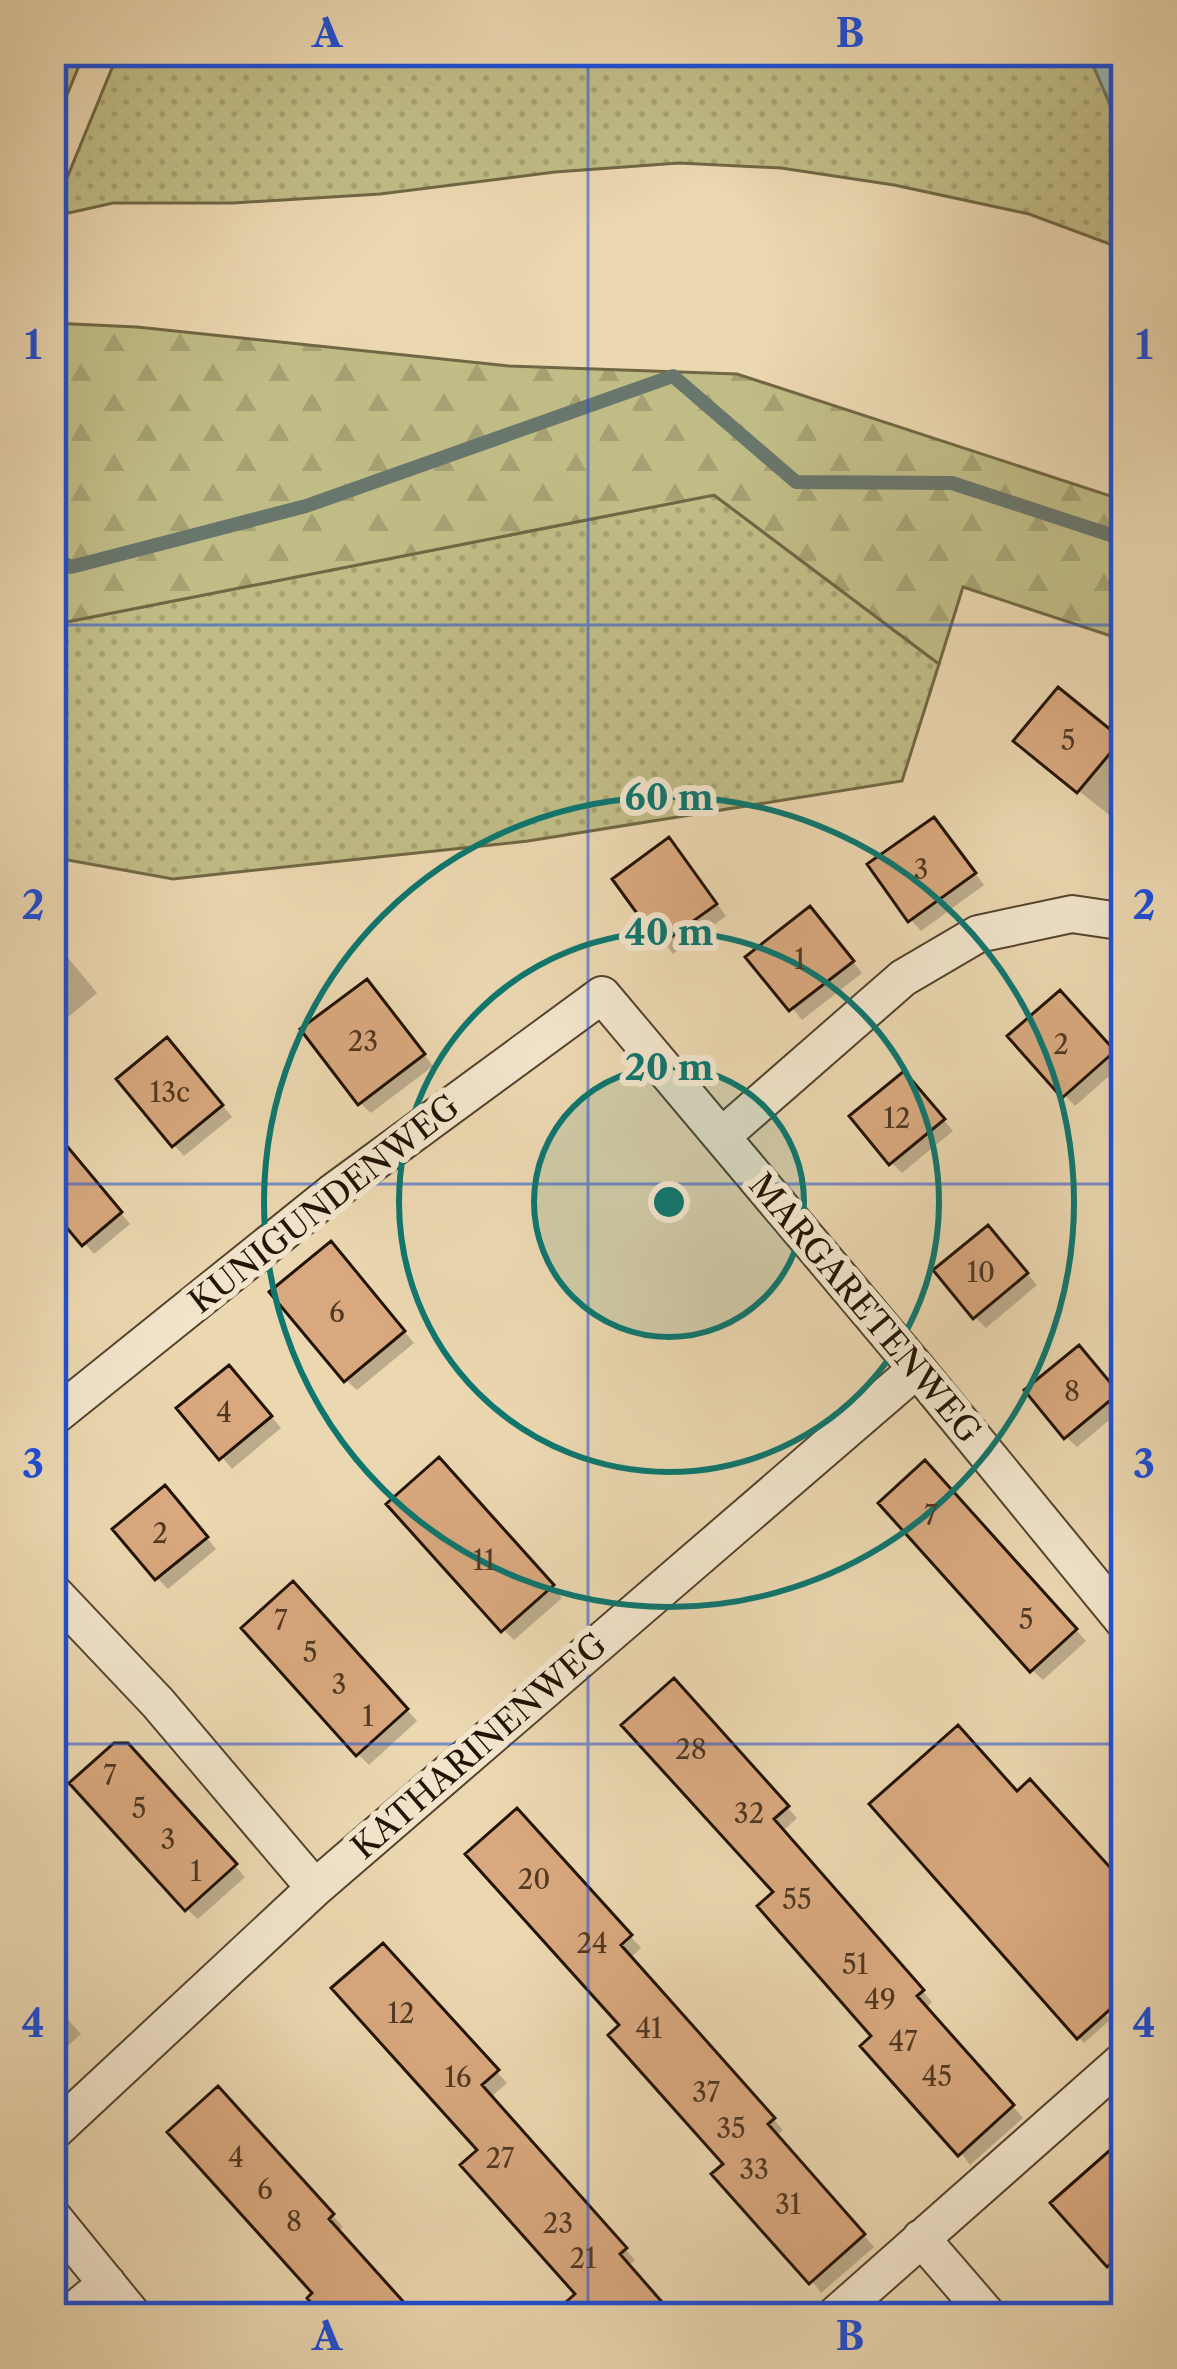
<svg xmlns="http://www.w3.org/2000/svg" width="1177" height="2369" font-family="'Libre Caslon Text',serif">
<style>
.grass{fill:url(#grass-dots);stroke:#716744;stroke-width:3}
.forest{fill:url(#forest-firs);stroke:#716744;stroke-width:3}
.water{fill:url(#water-ripples);stroke:#69766c;stroke-width:3}
.shadow{fill:#0003}
.lines{fill:none;stroke-linecap:round;stroke-linejoin:round}
.stream{stroke:#69766c;stroke-width:14}
.building{fill:#d9a87e;stroke:#221203;stroke-width:3}
.minor-casing{stroke:#54432e;stroke-width:40}
.minor{stroke:#f2e5cc;stroke-width:36}
.grid{fill:none;stroke:#1d4ed8;stroke-width:3;stroke-opacity:0.55}
.ring{fill:none;stroke:#0f766e;stroke-width:6}
.labels{text-anchor:middle;dominant-baseline:central;stroke-width:12;stroke-linejoin:round;paint-order:stroke}
.number-label{font-size:27px;fill:#503822}
.street-label{font-size:33px;fill:#221203;stroke:#f2e5cc}
.centre{fill:#0f766e;stroke:#f2e5cc;stroke-width:6}
.ring-label{font-size:36px;text-anchor:middle;font-weight:bold;fill:#0f766e;stroke:#f2e5cc;stroke-width:12;stroke-linejoin:round;paint-order:stroke}
.neatline{fill:none;stroke:#1d4ed8;stroke-width:4.5}
.grid-label{font-size:39px;text-anchor:middle;font-weight:bold;fill:#1d4ed8}
</style>
<defs>
<pattern id="grass-dots" width="8" height="8" patternUnits="userSpaceOnUse" patternTransform="scale(3)"><rect width="8" height="8" fill="#c0bc86"/><path d="M2 2h.1M6 6h.1" fill="none" stroke="#a5a172" stroke-width="1.8" stroke-linecap="round"/></pattern>
<pattern id="forest-firs" width="22" height="20" patternUnits="userSpaceOnUse" patternTransform="scale(3)"><rect width="22" height="20" fill="#c0bc86"/><path d="M5 1l3.5 6h-7zM16 11l3.5 6h-7z" fill="#a5a172"/></pattern>
<pattern id="water-ripples" width="26" height="14" patternUnits="userSpaceOnUse" patternTransform="scale(3)"><rect width="26" height="14" fill="#99b8b2"/><path d="M2 4q2-2 4 0t4 0M15 11q2-2 4 0t4 0" fill="none" stroke="#849d97"/></pattern>
</defs>
<rect width="100%" height="100%" fill="#ebd7b0"/>
<filter id="stains"><feTurbulence type="fractalNoise" baseFrequency=".00167" numOctaves="4"/><feColorMatrix values="0 0 0 0 .2 0 0 0 0 .09 0 0 0 0 .02 0 0 0 .5 -.17"/></filter>
<radialGradient id="worn" r=".72"><stop offset=".6" stop-color="#630" stop-opacity="0"/><stop offset="1" stop-color="#630" stop-opacity=".3"/></radialGradient>
<path class="grass" d="M 51,51 L 85,51 L 51,134 Z
M 119,51 L 1087,51 L 1126,134 L 1126,250 L 1029,214 L 894,185 L 781,168 L 679,163 L 555,172 L 380,194 L 233,203 L 113,203 L 51,217 Z
M 714,495 L 939,664 L 902,781 L 528,841 L 173,879 L 51,857 L 51,625 Z"/>
<path class="forest" d="M 51,323 L 137,327 L 509,366 L 737,374 L 1126,501 L 1126,641 L 963,587 L 939,664 L 714,495 L 51,625 Z"/>
<path class="water" d="M 1087,51 L 1126,51 L 1126,134 L 1119,126 Z"/>
<path class="shadow" d="M 1059,691 L 1126,746 L 1126,828 L 1028,751 Z
M 944,831 L 984,885 L 921,931 L 911,920 Z
M 679,852 L 726,916 L 673,954 L 616,879 Z
M 820,921 L 862,973 L 802,1020 L 750,957 Z
M 51,937 L 97,993 L 51,1031 Z
M 377,993 L 433,1066 L 371,1113 L 360,1103 Z
M 1070,1005 L 1123,1064 L 1075,1106 L 1065,1095 Z
M 178,1052 L 232,1117 L 184,1156 L 174,1145 Z
M 915,1086 L 953,1131 L 902,1173 L 892,1163 Z
M 51,1147 L 70,1151 L 130,1224 L 94,1254 L 65,1221 L 55,1230 L 51,1226 Z
M 999,1240 L 1037,1285 L 986,1328 L 975,1317 Z
M 342,1256 L 414,1343 L 357,1390 L 346,1380 Z
M 1089,1360 L 1126,1406 L 1077,1447 L 1066,1437 Z
M 240,1379 L 281,1428 L 232,1469 L 181,1408 Z
M 449,1472 L 562,1598 L 514,1640 L 504,1630 Z
M 935,1475 L 1086,1641 L 1043,1680 L 1032,1670 Z
M 175,1499 L 216,1549 L 168,1589 L 157,1578 Z
M 1126,1501 L 1126,1527 L 1113,1512 Z
M 304,1596 L 417,1721 L 369,1765 L 358,1754 Z
M 684,1692 L 797,1818 L 782,1832 L 932,2002 L 926,2008 L 1023,2118 L 970,2165 L 777,1892 Z
M 139,1758 L 245,1877 L 198,1919 L 187,1909 Z
M 1018,1795 L 1126,1889 L 1126,1997 L 1106,2015 L 1110,2020 L 1084,2043 L 873,1804 Z
M 527,1822 L 641,1948 L 630,1958 L 783,2130 L 776,2136 L 874,2247 L 821,2293 L 727,2164 Z
M 394,1957 L 507,2083 L 490,2098 L 635,2260 L 628,2266 L 674,2318 L 579,2318 L 579,2294 Z
M 51,2001 L 81,2034 L 51,2061 Z
M 229,2100 L 343,2227 L 338,2231 L 415,2318 L 329,2318 Z
M 1126,2140 L 1126,2280 L 1125,2281 L 1109,2265 Z"/>
<g class="lines">
<path class="stream" d="M 51,557 L 71,567 L 306,506 L 673,376 L 796,482 L 952,483 L 1126,540"/>
</g>
<path class="building" d="M 1058,687 L 1122,739 L 1077,793 L 1013,741 Z
M 934,817 L 976,873 L 908,922 L 867,864 Z
M 669,837 L 717,904 L 660,945 L 612,879 Z
M 810,906 L 854,961 L 789,1011 L 745,957 Z
M 367,979 L 425,1054 L 358,1105 L 300,1029 Z
M 1060,990 L 1115,1051 L 1062,1098 L 1007,1036 Z
M 167,1037 L 223,1105 L 172,1147 L 116,1079 Z
M 904,1071 L 945,1119 L 889,1165 L 849,1116 Z
M 51,1127 L 122,1212 L 82,1246 L 51,1209 Z
M 988,1225 L 1028,1273 L 973,1319 L 933,1270 Z
M 331,1241 L 405,1331 L 344,1382 L 269,1292 Z
M 1079,1345 L 1119,1393 L 1064,1439 L 1024,1390 Z
M 229,1365 L 272,1416 L 219,1460 L 176,1408 Z
M 439,1457 L 554,1585 L 501,1632 L 386,1504 Z
M 925,1460 L 1077,1629 L 1030,1672 L 878,1503 Z
M 165,1485 L 208,1537 L 155,1580 L 112,1529 Z
M 293,1581 L 408,1709 L 356,1756 L 241,1628 Z
M 674,1678 L 789,1806 L 774,1819 L 924,1990 L 917,1996 L 1014,2105 L 958,2156 L 860,2046 L 871,2036 L 757,1906 L 773,1892 L 621,1725 Z
M 958,1725 L 1017,1791 L 1030,1779 L 1126,1885 L 1126,1995 L 1077,2039 L 869,1804 Z
M 114,1743 L 128,1743 L 237,1864 L 185,1911 L 69,1783 Z
M 517,1808 L 632,1935 L 621,1945 L 775,2118 L 768,2124 L 865,2234 L 809,2284 L 711,2174 L 723,2164 L 608,2035 L 619,2025 L 465,1854 Z
M 383,1943 L 499,2070 L 482,2085 L 627,2248 L 620,2254 L 676,2318 L 548,2318 L 575,2294 L 460,2165 L 477,2150 L 331,1988 Z
M 218,2086 L 334,2214 L 329,2219 L 418,2318 L 324,2318 L 307,2298 L 312,2293 L 167,2132 Z
M 1126,2136 L 1126,2250 L 1107,2267 L 1050,2203 Z"/>
<g class="lines">
<g class="minor-casing">
<path id="minor" d="M 722,1136 L 903,978 L 978,934 L 1072,914 L 1126,922
M 51,1419 L 332,1193 L 602,995 L 917,1369 L 1126,1624
M 51,1590 L 158,1703 L 315,1888
M 51,2134 L 315,1888 L 917,1369
M 51,2215 L 135,2318
M 921,2238 L 990,2318
M 65,2318 L 107,2283
M 832,2318 L 1126,2058"/>
</g>
<use href="#minor" class="minor"/>
</g>
<path class="grid" d="M 588,51 L 588,2318M 51,625 L 1126,625M 51,1184 L 1126,1184M 51,1744 L 1126,1744"/>
<circle cx="669" cy="1202" r="135" fill="#0f766e" fill-opacity=".12"/>
<g class="ring">
<circle cx="669" cy="1202" r="135"/>
<circle cx="669" cy="1202" r="270"/>
<circle cx="669" cy="1202" r="405"/>
</g>
<g class="labels">
<g class="number-label">
<text x="1068" y="740">5</text>
<text x="921" y="869">3</text>
<text x="800" y="959">1</text>
<text x="363" y="1041">23</text>
<text x="1061" y="1044">2</text>
<text x="170" y="1092">13c</text>
<text x="897" y="1118">12</text>
<text x="981" y="1272">10</text>
<text x="337" y="1312">6</text>
<text x="1072" y="1391">8</text>
<text x="224" y="1412">4</text>
<text x="931" y="1515">7</text>
<text x="160" y="1533">2</text>
<text x="484" y="1560">11</text>
<text x="1026" y="1619">5</text>
<text x="281" y="1620">7</text>
<text x="310" y="1652">5</text>
<text x="339" y="1684">3</text>
<text x="368" y="1716">1</text>
<text x="691" y="1749">28</text>
<text x="110" y="1775">7</text>
<text x="139" y="1808">5</text>
<text x="749" y="1813">32</text>
<text x="168" y="1839">3</text>
<text x="196" y="1871">1</text>
<text x="534" y="1879">20</text>
<text x="797" y="1899">55</text>
<text x="592" y="1943">24</text>
<text x="855" y="1964">51</text>
<text x="880" y="1999">49</text>
<text x="401" y="2013">12</text>
<text x="649" y="2028">41</text>
<text x="903" y="2041">47</text>
<text x="937" y="2076">45</text>
<text x="458" y="2077">16</text>
<text x="706" y="2092">37</text>
<text x="731" y="2128">35</text>
<text x="236" y="2157">4</text>
<text x="500" y="2158">27</text>
<text x="754" y="2169">33</text>
<text x="265" y="2189">6</text>
<text x="788" y="2204">31</text>
<text x="294" y="2221">8</text>
<text x="558" y="2223">23</text>
<text x="583" y="2258">21</text>
</g>
<g class="street-label">
<text transform="translate(324 1204) rotate(-38)">KUNIGUNDENWEG</text>
<text transform="translate(865 1308) rotate(50)">MARGARETENWEG</text>
<text transform="translate(479 1746) rotate(-41)">KATHARINENWEG</text>
</g>
</g>
<circle cx="669" cy="1202" r="18" class="centre"/>
<g class="ring-label">
<text x="669" y="810">60 m</text>
<text x="669" y="945">40 m</text>
<text x="669" y="1080">20 m</text>
</g>
<rect width="1177" height="2369" fill="none" stroke="#ebd7b0" stroke-width="132"/>
<rect x="66" y="66" width="1045" height="2237" class="neatline"/>
<g class="grid-label">
<text x="327" y="47">A</text>
<text x="850" y="47">B</text>
<text x="33" y="359">1</text>
<text x="1144" y="359">1</text>
<text x="33" y="919">2</text>
<text x="1144" y="919">2</text>
<text x="33" y="1478">3</text>
<text x="1144" y="1478">3</text>
<text x="33" y="2037">4</text>
<text x="1144" y="2037">4</text>
<text x="327" y="2350">A</text>
<text x="850" y="2350">B</text>
</g>
<rect width="100%" height="100%" filter="url(#stains)"/>
<rect width="100%" height="100%" fill="url(#worn)"/>
</svg>
